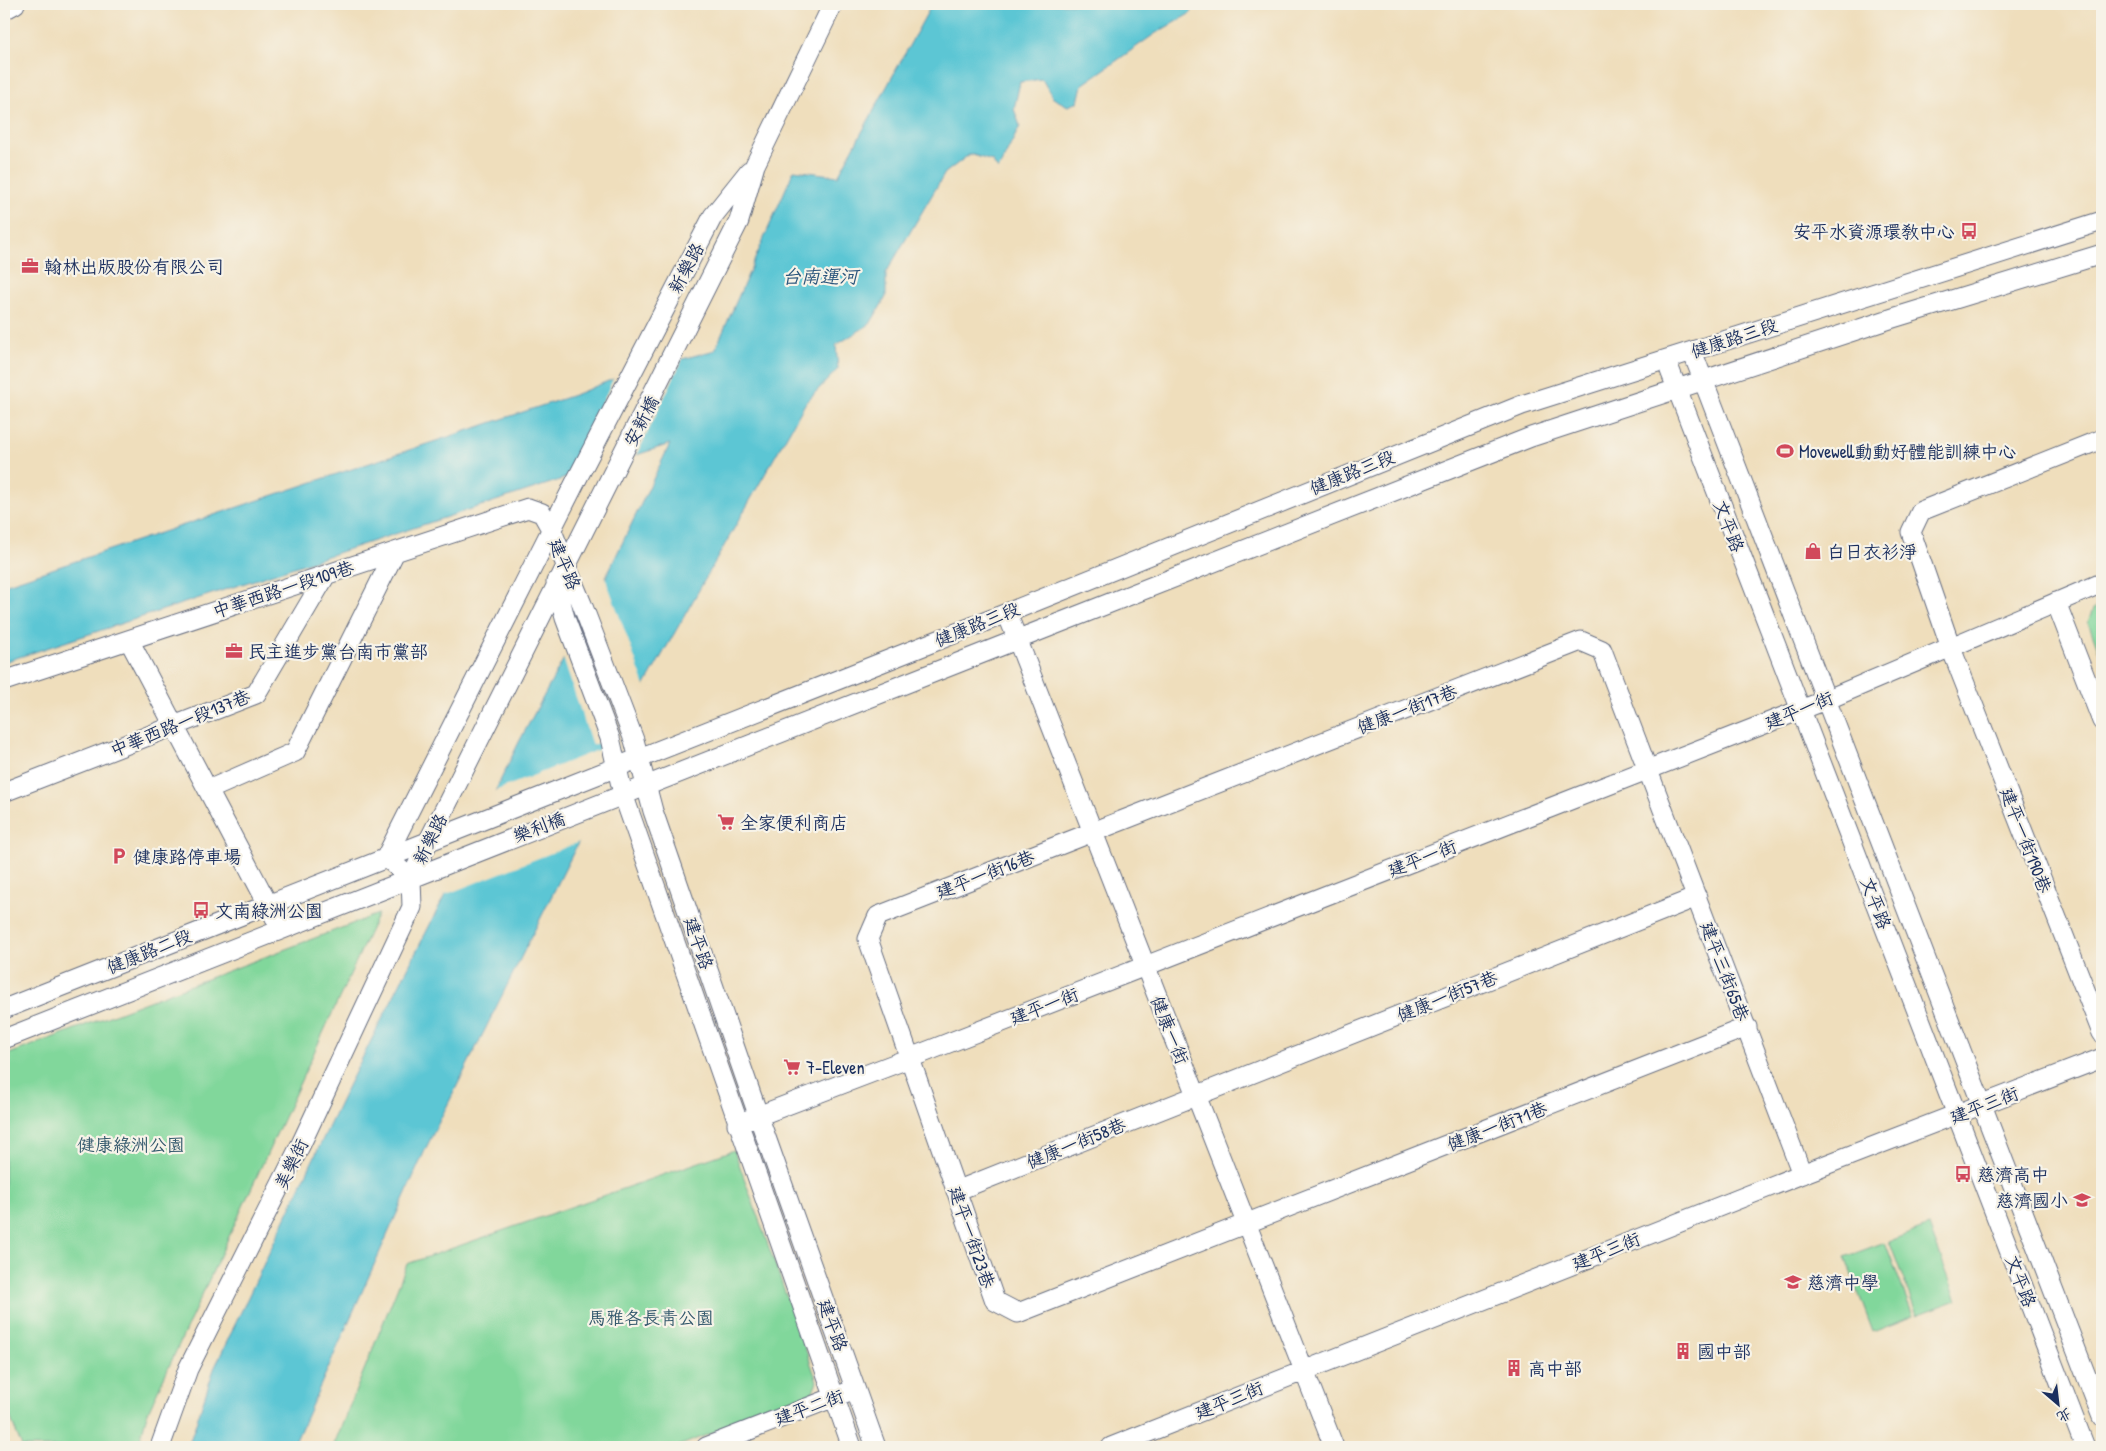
<svg xmlns="http://www.w3.org/2000/svg" width="2106" height="1451" font-family="'Patrick Hand','LXGW WenKai TC',sans-serif">
<style>
.green{fill:#81d79b;stroke:#4e837c}
.water{fill:#5bc6d4;stroke:#3b7a99}
.pier{fill:#efdebc}
.lines{fill:none;stroke-linecap:round;stroke-linejoin:round}
.minor-casing{stroke:#656c7f;stroke-width:21}
.minor{stroke:#fff;stroke-width:19}
.labels{text-anchor:middle;dominant-baseline:central;stroke-width:4.5;stroke-linejoin:round;paint-order:stroke}
.poi-label{font-size:18px;fill:#1b2f5e;stroke:#f7f3e8;text-anchor:start}
.street-label{font-size:18px;fill:#1b2f5e;stroke:#f7f3e8}
.park-label{font-size:18px;fill:#34596d;stroke:#f7f3e8}
.water-label{font-size:19px;font-style:italic;fill:#2b557c;stroke:#f7f3e8}
</style>
<rect width="100%" height="100%" fill="#f7f3e8"/>
<filter id="ink" filterUnits="userSpaceOnUse"><feTurbulence type="fractalNoise" baseFrequency=".02" numOctaves="2"/><feDisplacementMap in="SourceGraphic" scale="10" xChannelSelector="R" yChannelSelector="G"/><feConvolveMatrix kernelMatrix="1 2 1 2 8 2 1 2 1" color-interpolation-filters="sRGB"/></filter>
<filter id="wash" filterUnits="userSpaceOnUse"><feTurbulence type="fractalNoise" baseFrequency=".0096" numOctaves="4" result="noise"/><feDisplacementMap in="SourceGraphic" scale="20" xChannelSelector="R" yChannelSelector="G"/><feGaussianBlur stdDeviation="1.12" result="paint"/><feColorMatrix in="noise" values="0 0 0 0 0 0 0 0 0 0 0 0 0 0 0 0 0 1.4 0 .05"/><feComposite in="paint" operator="in"/></filter>
<g filter="url(#wash)">
<rect width="100%" height="100%" fill="#efdebc"/>
<path class="green" d="M 2102,605 L 2102,660 L 2088,622 L 2093,609 Z
M 378,914 L 147,1414 L 138,1447 L 22,1447 L 4,1401 L 4,1056 Z
M 734,1150 L 817,1381 L 812,1394 L 676,1447 L 333,1447 L 407,1264 Z
M 1929,1226 L 1957,1300 L 1917,1315 L 1889,1241 Z
M 1885,1242 L 1913,1316 L 1873,1332 L 1845,1257 Z"/>
<path class="water" d="M 932,4 L 1194,4 L 1191,13 L 1156,33 L 1082,85 L 1078,102 L 1068,106 L 1053,98 L 1042,79 L 1020,82 L 1014,109 L 1020,126 L 998,170 L 992,161 L 970,154 L 945,173 L 886,273 L 886,297 L 870,324 L 836,345 L 838,369 L 806,402 L 608,750 L 584,831 L 426,1148 L 293,1447 L 188,1447 L 214,1369 L 347,1088 L 446,893 L 519,742 L 590,610 L 670,444 L 4,662 L 4,585 L 577,394 L 618,377 L 715,350 L 794,170 L 838,176 Z"/>
<path class="pier" d="M 684,356 L 636,457 L 566,480 L 615,375 Z
M 604,574 L 646,689 L 620,735 L 592,745 L 562,655 Z
M 615,743 L 582,841 L 442,896 L 492,792 Z"/>
</g>
<g filter="url(#ink)">
<g class="lines">
<g class="minor-casing">
<path id="minor" d="M 4,10 L 15,4
M 1692,351 L 2102,1417
M 1666,360 L 2085,1447
M 2102,439 L 1921,511 L 1911,532 L 1951,648 L 2102,1033
M 556,582 L 565,618 L 610,738 L 623,794 L 852,1447
M 2056,602 L 2102,721
M 1007,613 L 1334,1447
M 129,640 L 281,929
M 4,681 L 528,508 L 542,513 L 552,531 L 582,604 L 634,740 L 653,811 L 763,1129 L 876,1447
M 208,790 L 295,752 L 395,552
M 4,792 L 256,694 L 326,575
M 411,879 L 386,857 L 578,477 L 713,216 L 749,171
M 4,1009 L 1007,613 L 1522,405 L 2102,221
M 1747,1027 L 1018,1313 L 995,1301 L 868,939 L 878,916 L 1581,641 L 1602,650 L 1802,1174
M 4,1039 L 1531,437 L 1893,318 L 2102,254
M 737,1124 L 910,1058 L 1826,700 L 2102,583
M 956,1191 L 1697,897
M 160,1447 L 188,1369 L 301,1144 L 412,907 L 411,879 L 429,840 L 739,221 L 755,165 L 833,4
M 706,1447 L 845,1393
M 1111,1447 L 1802,1174 L 2102,1058"/>
</g>
<use href="#minor" class="minor"/>
</g>
</g>
<defs>
<g id="bus-bare" transform="scale(1.35)"><path d="M-5-6H5V4H4V6H2V4H-2V6H-4V4H-5ZM-3.5-4V0h7V-4ZM-3.5 1.2v1.5H-2V1.2ZM2 1.2v1.5H3.5V1.2Z" fill="#d1495b" stroke="#f7f3e8" stroke-width="2.5" paint-order="stroke"/></g>
<g id="office-bare" transform="scale(1.35)"><path d="M-6-3h4V-5.5h4V-3h4V5H-6ZM-1-4.5V-3h2v-1.5ZM-6 0V1H6V0Z" fill="#d1495b" stroke="#f7f3e8" stroke-width="2.5" paint-order="stroke"/></g>
<g id="stadium-bare" transform="scale(1.35)"><path d="M0-5a6.5 5 0 1 0 0 10a6.5 5 0 1 0 0-10ZM-3.5-1.8h7v3.6h-7Z" fill="#d1495b" stroke="#f7f3e8" stroke-width="2.5" paint-order="stroke"/></g>
<g id="shop-bare" transform="scale(1.35)"><path d="M-5-2.5h2.3a2.7 3.5 0 0 1 5.4 0H5L5.5 6h-11ZM-1.5-2.5h3a1.5 2.3 0 0 0-3 0Z" fill="#d1495b" stroke="#f7f3e8" stroke-width="2.5" paint-order="stroke"/></g>
<g id="supermarket-bare" transform="scale(1.35)"><path d="M-6-5.5h2.5l.6 2H6L4.5 2H-2.5L-4.4-4H-6ZM-1.5 3.2a1.3 1.3 0 1 0 .1 0ZM3 3.2a1.3 1.3 0 1 0 .1 0Z" fill="#d1495b" stroke="#f7f3e8" stroke-width="2.5" paint-order="stroke"/></g>
<g id="parking-bare" transform="scale(1.35)"><path d="M-3.5-5.5H1a3.5 3.5 0 0 1 0 7H-1V5.5H-3.5ZM-1-3.4V-.6H.8a1.4 1.4 0 0 0 0-2.8Z" fill="#d1495b" stroke="#f7f3e8" stroke-width="2.5" paint-order="stroke"/></g>
<g id="school-bare" transform="scale(1.35)"><path d="M0-5L7-2L0 1L-7-2ZM-4 1L0 2.5L4 1V4Q0 6-4 4Z" fill="#d1495b" stroke="#f7f3e8" stroke-width="2.5" paint-order="stroke"/></g>
<g id="building-bare" transform="scale(1.35)"><path d="M-4-6H4V6H1V3H-1V6H-4ZM-2.5-4.3h1.7v1.8h-1.7ZM.8-4.3h1.7v1.8H.8ZM-2.5-1h1.7V.8h-1.7ZM.8-1h1.7V.8H.8Z" fill="#d1495b" stroke="#f7f3e8" stroke-width="2.5" paint-order="stroke"/></g>
</defs>
<g fill-rule="evenodd">
<use href="#bus-bare" x="1969" y="231"/>
<use href="#office-bare" x="30" y="266"/>
<use href="#stadium-bare" x="1785" y="451"/>
<use href="#shop-bare" x="1813" y="551"/>
<use href="#office-bare" x="234" y="651"/>
<use href="#supermarket-bare" x="726" y="822"/>
<use href="#parking-bare" x="119" y="856"/>
<use href="#bus-bare" x="201" y="910"/>
<use href="#supermarket-bare" x="792" y="1067"/>
<use href="#bus-bare" x="1963" y="1174"/>
<use href="#school-bare" x="2082" y="1200"/>
<use href="#school-bare" x="1793" y="1282"/>
<use href="#building-bare" x="1683" y="1351"/>
<use href="#building-bare" x="1514" y="1368"/>
</g>
<g class="labels">
<g class="poi-label">
<text x="1955" y="231" text-anchor="end">安平水資源環教中心</text>
<text x="44" y="266">翰林出版股份有限公司</text>
<text x="1799" y="451">Movewell動動好體能訓練中心</text>
<text x="1827" y="551">白日衣衫淨</text>
<text x="248" y="651">民主進步黨台南市黨部</text>
<text x="740" y="822">全家便利商店</text>
<text x="133" y="856">健康路停車場</text>
<text x="215" y="910">文南綠洲公園</text>
<text x="806" y="1067">7-Eleven</text>
<text x="1977" y="1174">慈濟高中</text>
<text x="2068" y="1200" text-anchor="end">慈濟國小</text>
<text x="1807" y="1282">慈濟中學</text>
<text x="1697" y="1351">國中部</text>
<text x="1528" y="1368">高中部</text>
</g>
<g class="street-label">
<text transform="translate(686 268) rotate(-62)">新樂路</text>
<text transform="translate(1734 338) rotate(-18)">健康路三段</text>
<text transform="translate(641 421) rotate(-63)">安新橋</text>
<text transform="translate(1352 472) rotate(-22)">健康路三段</text>
<text transform="translate(1729 526) rotate(69)">文平路</text>
<text transform="translate(565 564) rotate(67)">建平路</text>
<text transform="translate(283 589) rotate(-18)">中華西路一段109巷</text>
<text transform="translate(977 624) rotate(-22)">健康路三段</text>
<text transform="translate(1407 709) rotate(-21)">健康一街17巷</text>
<text transform="translate(1799 710) rotate(-22)">建平一街</text>
<text transform="translate(180 723) rotate(-22)">中華西路一段137巷</text>
<text transform="translate(539 827) rotate(-21)">樂利橋</text>
<text transform="translate(430 839) rotate(-64)">新樂路</text>
<text transform="translate(2026 840) rotate(69)">建平一街190巷</text>
<text transform="translate(1422 858) rotate(-21)">建平一街</text>
<text transform="translate(985 874) rotate(-21)">建平一街16巷</text>
<text transform="translate(1876 903) rotate(69)">文平路</text>
<text transform="translate(699 943) rotate(71)">建平路</text>
<text transform="translate(149 951) rotate(-22)">健康路二段</text>
<text transform="translate(1725 971) rotate(69)">建平三街65巷</text>
<text transform="translate(1447 996) rotate(-22)">健康一街57巷</text>
<text transform="translate(1044 1006) rotate(-21)">建平一街</text>
<text transform="translate(1170 1030) rotate(68)">健康一街</text>
<text transform="translate(1984 1105) rotate(-21)">建平三街</text>
<text transform="translate(1497 1126) rotate(-21)">健康一街71巷</text>
<text transform="translate(1076 1143) rotate(-22)">健康一街58巷</text>
<text transform="translate(291 1164) rotate(-64)">美樂街</text>
<text transform="translate(972 1237) rotate(71)">建平一街23巷</text>
<text transform="translate(1606 1251) rotate(-22)">建平三街</text>
<text transform="translate(2021 1281) rotate(69)">文平路</text>
<text transform="translate(833 1325) rotate(70)">建平路</text>
<text transform="translate(1229 1400) rotate(-22)">建平三街</text>
<text transform="translate(809 1407) rotate(-20)">建平二街</text>
</g>
<g class="park-label">
<text x="131" y="1144">健康綠洲公園</text>
<text x="651" y="1317">馬雅各長青公園</text>
</g>
<g class="water-label">
<text x="820" y="276">台南運河</text>
</g>
</g>
<rect width="2106" height="1451" fill="none" stroke="#f7f3e8" stroke-width="20"/>
<g transform="translate(2058 1404) rotate(152)" stroke="#f7f3e8" stroke-width="4" paint-order="stroke">
<path d="M0-4L9 19L0 12L-9 19Z" fill="#1b2f5e"/>
<text y="-8" font-size="14" font-weight="bold" text-anchor="middle" fill="#1b2f5e">北</text>
</g>
</svg>
